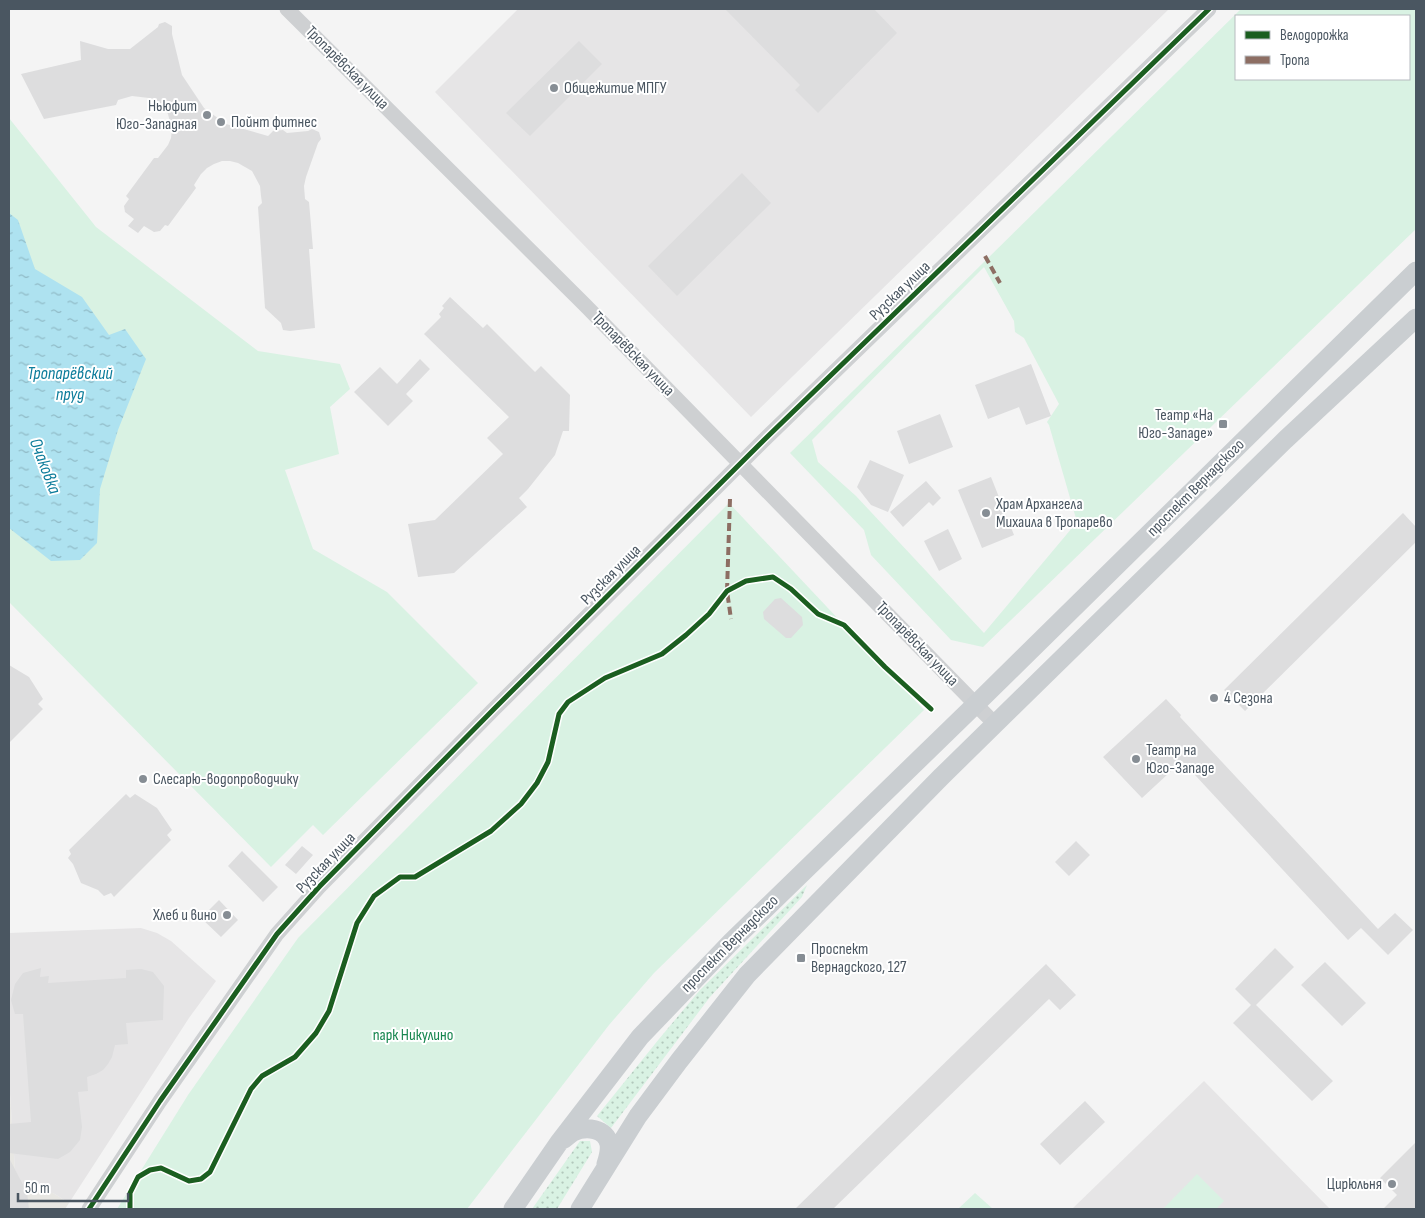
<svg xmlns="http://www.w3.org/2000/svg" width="1425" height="1218" font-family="'Sofia Sans Condensed',sans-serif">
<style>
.commercial{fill:#e8e7e3}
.education{fill:#e6e5e6}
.grass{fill:url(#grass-dots)}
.green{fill:#d9f2e3;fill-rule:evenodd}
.water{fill:url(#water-ripples)}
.building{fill:#ddddde}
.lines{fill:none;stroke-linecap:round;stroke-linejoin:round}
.minor{stroke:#ced0d2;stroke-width:15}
.major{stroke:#caced1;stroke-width:19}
.quiet{stroke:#8d6e63;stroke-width:4;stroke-dasharray:8 4;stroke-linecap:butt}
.cycleway-casing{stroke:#fff;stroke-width:8}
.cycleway{stroke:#1b5e20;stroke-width:5}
.poi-dot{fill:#868d94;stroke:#fff;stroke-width:2}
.labels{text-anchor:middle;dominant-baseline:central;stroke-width:4;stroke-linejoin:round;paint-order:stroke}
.street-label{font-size:16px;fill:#4a5661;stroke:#fff}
.poi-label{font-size:16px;fill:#4a5661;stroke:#fff;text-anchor:start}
.park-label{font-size:16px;fill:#17864f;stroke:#fff}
.water-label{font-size:18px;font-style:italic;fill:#0c7c9b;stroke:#fff}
</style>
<defs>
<pattern id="grass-dots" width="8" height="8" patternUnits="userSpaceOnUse" patternTransform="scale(1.25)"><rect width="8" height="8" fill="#d9f2e3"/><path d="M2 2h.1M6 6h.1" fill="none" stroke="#b2c7bb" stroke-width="1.8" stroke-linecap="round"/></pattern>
<pattern id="water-ripples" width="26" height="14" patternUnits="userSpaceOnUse" patternTransform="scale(1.25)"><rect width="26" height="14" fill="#aee2f0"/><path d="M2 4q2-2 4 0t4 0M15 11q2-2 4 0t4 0" fill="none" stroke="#90bac6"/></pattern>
</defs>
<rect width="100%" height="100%" fill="#f4f4f4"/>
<path class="commercial" d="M 9,1078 L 15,1170 L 27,1192 L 53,1193 L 69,1203 L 65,1209 L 9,1209 Z"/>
<path class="education" d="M 518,9 L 1169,9 L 751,417 L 435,92 Z
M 141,928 L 157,933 L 171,941 L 216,981 L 189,1018 L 69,1203 L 53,1193 L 27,1192 L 15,1170 L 9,1078 L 9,933 Z
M 1204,1081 L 1330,1209 L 1072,1209 Z"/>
<path class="grass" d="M 807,885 L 802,897 L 710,997 L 611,1128 L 597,1116 L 659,1039 L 700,990 Z
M 580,1141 L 590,1141 L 592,1152 L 557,1209 L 532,1209 Z"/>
<path class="green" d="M 1241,9 L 1416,9 L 1416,229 L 983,647 L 951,640 L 871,555 L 864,530 L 790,453 ZM 1236,16 L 1409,16 L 1409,79 L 1236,79 ZM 984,267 L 1014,321 L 1015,332 L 1024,338 L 1059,404 L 1047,422 L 1049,425 L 1077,522 L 984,633 L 856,496 L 818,462 L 812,440 Z
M 9,118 L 96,227 L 258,351 L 340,364 L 350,389 L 330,407 L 339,454 L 285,470 L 313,549 L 387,592 L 478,683 L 323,835 L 313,825 L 271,867 L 9,602 Z
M 729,503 L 924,710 L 654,973 L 609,1025 L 467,1209 L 117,1209 L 188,1095 L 298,938 Z
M 1197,1174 L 1224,1201 L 1216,1209 L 1163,1209 Z
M 975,1193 L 993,1209 L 958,1209 Z"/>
<path class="water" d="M 9,213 L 18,220 L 35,269 L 82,297 L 109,335 L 125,329 L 146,359 L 118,430 L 100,489 L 97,543 L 80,560 L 51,561 L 9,528 Z"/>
<path class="building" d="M 725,9 L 874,9 L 897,33 L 818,113 L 795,90 L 800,85 Z
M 165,22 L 172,26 L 172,34 L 182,75 L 204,108 L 226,124 L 268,136 L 273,131 L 283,130 L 287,133 L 308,131 L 312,129 L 319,132 L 321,139 L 318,143 L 306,177 L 304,186 L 305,199 L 309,202 L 313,249 L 309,249 L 315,328 L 290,331 L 283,330 L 281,323 L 265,308 L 258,207 L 262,203 L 261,196 L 260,186 L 252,171 L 238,163 L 230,161 L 222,161 L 214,164 L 207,168 L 201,174 L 194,185 L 196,188 L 168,226 L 165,225 L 160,231 L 154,232 L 144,226 L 138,233 L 128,226 L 134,219 L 125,212 L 124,206 L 129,199 L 126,196 L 154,158 L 158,158 L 168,145 L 171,138 L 172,130 L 168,114 L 163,107 L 157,101 L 149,98 L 132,96 L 118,100 L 116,105 L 44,119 L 21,74 L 81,60 L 80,41 L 108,49 L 130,49 L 158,27 L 159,24 Z
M 579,41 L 602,64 L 530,136 L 506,113 Z
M 742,173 L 771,203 L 677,296 L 648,266 Z
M 450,297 L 483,328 L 487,324 L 535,372 L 541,366 L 570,395 L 569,431 L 563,431 L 555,455 L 528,489 L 519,498 L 527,507 L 454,573 L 418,577 L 408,524 L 435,520 L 503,454 L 487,438 L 509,417 L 424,334 L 441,317 L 439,314 L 444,308 L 442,306 Z
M 420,359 L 430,369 L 406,394 L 413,401 L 388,426 L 354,392 L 380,367 L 397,384 Z
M 1031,364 L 1051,416 L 1026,425 L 1019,407 L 988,419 L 975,385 Z
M 940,414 L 953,447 L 909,464 L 897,431 Z
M 870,460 L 904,475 L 888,512 L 871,505 L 857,487 Z
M 991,477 L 1014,535 L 982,548 L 958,490 Z
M 926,481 L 941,498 L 933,506 L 929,502 L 903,527 L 890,512 Z
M 1403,513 L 1416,527 L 1416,542 L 1245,711 L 1224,690 Z
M 948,529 L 962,559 L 939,571 L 924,541 Z
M 781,598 L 802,617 L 803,625 L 791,638 L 786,638 L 764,619 L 763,612 L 775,599 Z
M 9,665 L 29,677 L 43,699 L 38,704 L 43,709 L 9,743 Z
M 1166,699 L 1181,715 L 1180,717 L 1378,929 L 1395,913 L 1413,930 L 1388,955 L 1361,928 L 1348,940 L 1182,761 L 1142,798 L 1103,757 Z
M 126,794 L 130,798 L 135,794 L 157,808 L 172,830 L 167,835 L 171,840 L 114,897 L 111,893 L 104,896 L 98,890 L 81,883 L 73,864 L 68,858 L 71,854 L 69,850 Z
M 1076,841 L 1090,855 L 1069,876 L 1055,862 Z
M 302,846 L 313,855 L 296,874 L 285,865 Z
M 242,851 L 278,887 L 263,902 L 228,866 Z
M 219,900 L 238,920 L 221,937 L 201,918 Z
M 1275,948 L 1294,967 L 1256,1005 L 1333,1081 L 1312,1101 L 1233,1023 L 1251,1005 L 1235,989 Z
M 1325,962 L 1366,1003 L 1342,1026 L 1301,985 Z
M 1046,964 L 1076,995 L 1060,1010 L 1049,999 L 833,1209 L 795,1209 Z
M 41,968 L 40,977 L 49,976 L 48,983 L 126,978 L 126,970 L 141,969 L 153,972 L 164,986 L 163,1020 L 126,1023 L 128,1044 L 115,1045 L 112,1057 L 108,1064 L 103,1070 L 96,1074 L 87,1077 L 88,1091 L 78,1092 L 82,1127 L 80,1140 L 70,1152 L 58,1159 L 9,1153 L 9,1124 L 31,1122 L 23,1014 L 15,1014 L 11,1000 L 15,984 L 23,973 Z
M 1085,1101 L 1105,1122 L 1060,1165 L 1040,1144 Z
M 1416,1142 L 1416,1209 L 1383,1209 L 1397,1195 L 1380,1178 Z
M 9,1158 L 27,1192 L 29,1209 L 9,1209 Z"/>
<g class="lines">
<path class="minor" d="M 287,9 L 585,305 L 995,724
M 89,1209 L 160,1101 L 277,934 L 319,887 L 494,709 L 764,440 L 1209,9"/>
<path class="major" d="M 564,1139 C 567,1137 570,1134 573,1132 C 586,1126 606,1128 609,1144 C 610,1150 608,1158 606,1164
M 513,1209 L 560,1141 L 640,1037 L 731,942 L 976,704 L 1416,271
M 580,1209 L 638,1116 L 679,1061 L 747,975 L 941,777 L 1285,440 L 1416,318"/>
<path class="quiet" d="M 985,256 L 1000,283
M 730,499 L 727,591 L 731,619"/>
<g class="cycleway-casing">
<path id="cycleway" d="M 89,1209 L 160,1101 L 277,934 L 319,887 L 494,709 L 764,440 L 1209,9
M 130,1209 L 130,1193 L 138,1177 L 150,1170 L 161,1168 L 189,1181 L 201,1179 L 210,1172 L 251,1089 L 262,1076 L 295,1057 L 316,1033 L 329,1011 L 357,923 L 374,896 L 400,877 L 415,877 L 491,831 L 521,804 L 537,783 L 548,762 L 559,714 L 568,702 L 605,678 L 662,654 L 686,635 L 709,614 L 727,591 L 746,581 L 773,577 L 791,589 L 818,614 L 844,625 L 885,667 L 931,709"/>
</g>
<use href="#cycleway" class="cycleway"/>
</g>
<g class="poi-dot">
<circle cx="554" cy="88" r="5"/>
<circle cx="207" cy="115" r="5"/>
<circle cx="221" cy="122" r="5"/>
<rect x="1218" y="419" width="10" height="10" rx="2.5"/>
<circle cx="986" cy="513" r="5"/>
<circle cx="1214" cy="698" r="5"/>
<circle cx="1136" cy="759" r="5"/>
<circle cx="143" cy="779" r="5"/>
<circle cx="227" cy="915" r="5"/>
<rect x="796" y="953" width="10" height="10" rx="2.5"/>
<circle cx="1392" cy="1184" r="5"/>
</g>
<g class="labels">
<g class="street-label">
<text transform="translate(347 68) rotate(45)">Тропарёвская улица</text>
<text transform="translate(900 291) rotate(-44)">Рузская улица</text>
<text transform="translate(633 354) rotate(46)">Тропарёвская улица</text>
<text transform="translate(1196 488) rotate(-45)">проспект Вернадского</text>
<text transform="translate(611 575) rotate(-45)">Рузская улица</text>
<text transform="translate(917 644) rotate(46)">Тропарёвская улица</text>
<text transform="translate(326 863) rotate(-46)">Рузская улица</text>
<text transform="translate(730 944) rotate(-45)">проспект Вернадского</text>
</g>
<g class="poi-label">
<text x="564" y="88">Общежитие МПГУ</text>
<text x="197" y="106" text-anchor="end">Ньюфит<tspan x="197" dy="18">Юго-Западная</tspan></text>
<text x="231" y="122">Пойнт фитнес</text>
<text x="1213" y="415" text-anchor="end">Театр «На<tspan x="1213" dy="18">Юго-Западе»</tspan></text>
<text x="996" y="504">Храм Архангела<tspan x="996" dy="18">Михаила в Тропарево</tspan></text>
<text x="1224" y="698">4 Сезона</text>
<text x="1146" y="750">Театр на<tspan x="1146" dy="18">Юго-Западе</tspan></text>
<text x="153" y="779">Слесарю-водопроводчику</text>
<text x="217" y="915" text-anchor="end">Хлеб и вино</text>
<text x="811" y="949">Проспект<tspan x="811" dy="18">Вернадского, 127</tspan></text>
<text x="1382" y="1184" text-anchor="end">Цирюльня</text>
</g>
<g class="park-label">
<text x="413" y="1035">парк Никулино</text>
</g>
<g class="water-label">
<text x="70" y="373">Тропарёвский<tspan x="70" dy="21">пруд</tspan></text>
<text transform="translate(45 466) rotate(69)">Очаковка</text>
</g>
</g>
<rect width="1425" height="1218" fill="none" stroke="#4a5661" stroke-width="20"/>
<rect x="1235" y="15" width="175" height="65" fill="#ffffff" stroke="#b7bbc0"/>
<rect x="1245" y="31" width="25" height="8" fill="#1b5e20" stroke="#b7bbc0"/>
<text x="1280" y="40" font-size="15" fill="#4a5661">Велодорожка</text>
<rect x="1245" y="56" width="25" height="8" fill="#8d6e63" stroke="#b7bbc0"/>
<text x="1280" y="65" font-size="15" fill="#4a5661">Тропа</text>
<path d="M18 1193v8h110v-8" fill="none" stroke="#4a5661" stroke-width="2.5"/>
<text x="25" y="1193" font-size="15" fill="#4a5661" stroke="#ffffff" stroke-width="4" paint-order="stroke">50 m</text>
</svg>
